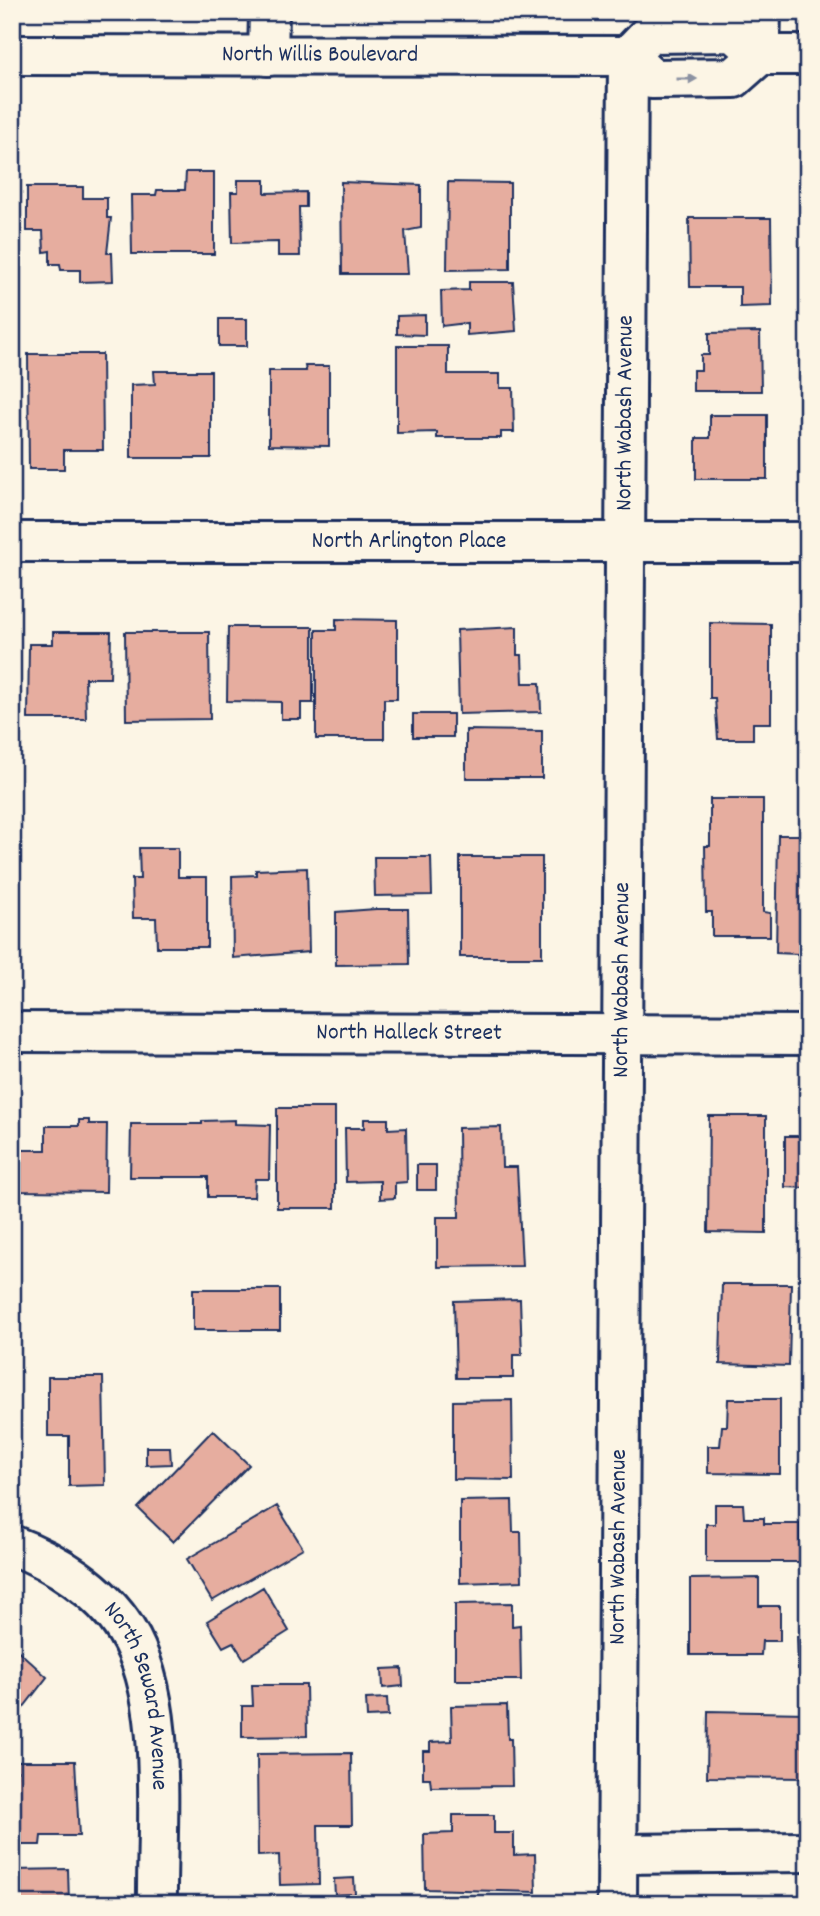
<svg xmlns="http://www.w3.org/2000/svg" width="820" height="1916" font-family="Dekko,sans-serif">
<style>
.building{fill:#e6ad9f;stroke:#1b2f5e;stroke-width:2}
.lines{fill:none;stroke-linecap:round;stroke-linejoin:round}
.minor-casing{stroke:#1b2f5e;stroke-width:44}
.minor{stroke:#fcf5e5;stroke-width:38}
.oneway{fill:#8c92a2}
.labels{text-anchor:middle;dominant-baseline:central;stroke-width:7;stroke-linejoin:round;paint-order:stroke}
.street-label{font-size:24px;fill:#1b2f5e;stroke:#fcf5e5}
</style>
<rect width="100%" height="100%" fill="#fcf5e5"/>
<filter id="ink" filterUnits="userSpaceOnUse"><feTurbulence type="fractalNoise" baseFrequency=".0143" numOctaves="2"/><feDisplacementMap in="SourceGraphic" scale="14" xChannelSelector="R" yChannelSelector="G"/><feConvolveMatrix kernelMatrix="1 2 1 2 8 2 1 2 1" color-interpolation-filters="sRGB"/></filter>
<g filter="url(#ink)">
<path class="building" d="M 186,172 L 214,172 L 214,254 L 132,254 L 131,195 L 156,195 L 157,190 L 185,190 Z
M 238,180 L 265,180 L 265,193 L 306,192 L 306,207 L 299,207 L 300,256 L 278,256 L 278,242 L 232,243 L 231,192 L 238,192 Z
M 341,182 L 421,185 L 421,228 L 405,231 L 408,274 L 342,274 Z
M 448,182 L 510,183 L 510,269 L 447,270 Z
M 808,184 L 808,267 L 802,267 L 802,185 Z
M 27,187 L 83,187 L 83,198 L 107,198 L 107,218 L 111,218 L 107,253 L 112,253 L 113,281 L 80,282 L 80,270 L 61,270 L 60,264 L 50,264 L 50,251 L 44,252 L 43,231 L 27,231 Z
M 689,218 L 771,218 L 772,306 L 740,307 L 740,287 L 690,287 Z
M 469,282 L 513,282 L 516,331 L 467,335 L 467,323 L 442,326 L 441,291 L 469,290 Z
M 425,315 L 425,335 L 397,334 L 397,316 Z
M 219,319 L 247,319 L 247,346 L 219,346 Z
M 760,332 L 761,391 L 693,391 L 693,370 L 701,370 L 701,355 L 709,355 L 709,333 Z
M 397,346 L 448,346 L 448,374 L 500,374 L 500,388 L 513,388 L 514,432 L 501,432 L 501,438 L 437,438 L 437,432 L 397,433 Z
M 28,354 L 102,354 L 103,450 L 64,450 L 64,469 L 29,469 Z
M 305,366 L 329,366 L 329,446 L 269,445 L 269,371 L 306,371 Z
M 154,371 L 211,371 L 211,458 L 131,458 L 131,385 L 155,384 Z
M 710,415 L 767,415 L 767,479 L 696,479 L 696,438 L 710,438 Z
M 336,619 L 397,620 L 397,699 L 384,699 L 384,739 L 316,739 L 316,630 L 336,630 Z
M 710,623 L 771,624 L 771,723 L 753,723 L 753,739 L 718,739 L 715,698 L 710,698 Z
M 228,627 L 313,627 L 313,703 L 301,703 L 301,719 L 281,719 L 281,702 L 227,701 Z
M 517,627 L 517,655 L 522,655 L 523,683 L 540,683 L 541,712 L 459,714 L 457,630 Z
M 12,630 L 13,630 L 14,717 L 12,717 Z
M 53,632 L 111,632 L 110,678 L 85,678 L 86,719 L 28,719 L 29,644 L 53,644 Z
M 125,632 L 209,632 L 210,719 L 126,720 Z
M 413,714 L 453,714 L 453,737 L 413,737 Z
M 466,730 L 542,731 L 542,778 L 466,778 Z
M 710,799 L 763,799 L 763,912 L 770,913 L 770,936 L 712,936 L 712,912 L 706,912 L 705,846 L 710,846 Z
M 778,835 L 808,835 L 808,960 L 798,959 L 798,954 L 776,953 Z
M 139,848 L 178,848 L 178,877 L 207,877 L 207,947 L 157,947 L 156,918 L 133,918 L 132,879 L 140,879 Z
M 374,857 L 431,857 L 432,895 L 375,896 Z
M 460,857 L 542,857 L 542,957 L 460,957 Z
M 12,858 L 20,858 L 20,940 L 12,940 Z
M 307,868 L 309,952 L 233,958 L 232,876 L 256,875 L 256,870 Z
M 376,909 L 408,909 L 409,964 L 336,965 L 336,912 Z
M 277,1108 L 335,1108 L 335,1208 L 277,1208 Z
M 709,1116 L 766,1116 L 766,1233 L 708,1232 Z
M 364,1119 L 388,1119 L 388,1129 L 406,1128 L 407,1182 L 395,1183 L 395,1198 L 380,1199 L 380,1181 L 346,1182 L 345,1128 L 364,1128 Z
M 79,1120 L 89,1120 L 89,1124 L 107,1124 L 106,1192 L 20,1191 L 20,1150 L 46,1150 L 46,1126 L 79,1126 Z
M 235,1120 L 235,1124 L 270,1125 L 269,1179 L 255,1179 L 254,1197 L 208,1197 L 208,1177 L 130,1177 L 131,1124 L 202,1124 L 202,1121 Z
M 501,1127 L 502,1167 L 517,1167 L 522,1266 L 437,1267 L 437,1217 L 459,1217 L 458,1128 Z
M 785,1136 L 808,1136 L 808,1188 L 785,1187 Z
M 417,1165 L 436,1165 L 436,1190 L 417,1190 Z
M 722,1284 L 791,1284 L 789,1366 L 720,1364 Z
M 193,1289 L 280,1289 L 280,1330 L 193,1330 Z
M 520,1299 L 522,1355 L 513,1355 L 513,1378 L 456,1378 L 454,1301 Z
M 48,1377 L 103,1377 L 105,1485 L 69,1486 L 69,1436 L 48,1436 Z
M 728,1399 L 780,1399 L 780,1474 L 708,1473 L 708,1446 L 720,1446 L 722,1426 L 727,1426 Z
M 512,1400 L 513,1480 L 453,1479 L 453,1401 Z
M 213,1430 L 249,1465 L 173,1542 L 138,1508 Z
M 146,1447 L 170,1447 L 171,1464 L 146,1465 Z
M 512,1500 L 513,1532 L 521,1532 L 522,1581 L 460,1583 L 460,1501 Z
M 715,1504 L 743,1504 L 744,1518 L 764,1518 L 764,1524 L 800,1524 L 800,1562 L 706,1562 L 706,1524 L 715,1524 Z
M 277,1506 L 303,1548 L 212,1601 L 187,1559 Z
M 759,1578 L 759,1606 L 780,1606 L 780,1641 L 762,1641 L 761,1655 L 690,1655 L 690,1579 Z
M 263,1587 L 289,1631 L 244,1659 L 233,1642 L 223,1647 L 207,1621 Z
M 512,1603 L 512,1626 L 520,1625 L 521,1680 L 455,1680 L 455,1604 Z
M 797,1636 L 808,1636 L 808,1669 L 798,1669 Z
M 12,1645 L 47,1677 L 13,1721 L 12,1720 Z
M 402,1668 L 403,1686 L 383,1688 L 382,1669 Z
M 252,1685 L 306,1685 L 307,1736 L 242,1737 L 242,1706 L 253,1706 Z
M 387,1698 L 388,1716 L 367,1717 L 366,1699 Z
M 807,1703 L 808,1703 L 808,1778 L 707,1777 L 708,1711 L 807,1713 Z
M 507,1705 L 508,1739 L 511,1739 L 512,1786 L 431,1787 L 430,1778 L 423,1778 L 423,1751 L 430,1751 L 430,1742 L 452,1741 L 451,1706 Z
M 351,1753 L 352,1825 L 318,1825 L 319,1884 L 280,1885 L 279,1855 L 258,1856 L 257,1754 Z
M 18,1761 L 75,1761 L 79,1836 L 41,1836 L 40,1845 L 12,1845 L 12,1805 L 17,1805 Z
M 453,1815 L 494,1815 L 494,1833 L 514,1833 L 514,1855 L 535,1854 L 536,1892 L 425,1889 L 424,1834 L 453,1833 Z
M 68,1869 L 69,1904 L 12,1904 L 12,1870 Z
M 354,1878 L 355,1894 L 335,1895 L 334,1879 Z"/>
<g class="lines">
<g class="minor-casing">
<g id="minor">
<path id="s1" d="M 12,55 L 628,56 L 652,79 L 734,78 L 760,55"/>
<path d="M 760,55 L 761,12"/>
<path d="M 268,56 L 269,12"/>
<path d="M 628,56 L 650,33 L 734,32 L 760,55 L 808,55"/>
<path id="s2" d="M 12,542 L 808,542"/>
<path id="s3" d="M 12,1032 L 808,1035"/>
<path id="s4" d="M 12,1545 C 55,1561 101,1590 126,1630 C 170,1699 156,1824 157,1904"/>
<path d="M 617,1854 L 808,1852"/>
<path id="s5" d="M 617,1904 L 628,56"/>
</g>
</g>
<use href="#minor" class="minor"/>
</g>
<defs><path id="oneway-solid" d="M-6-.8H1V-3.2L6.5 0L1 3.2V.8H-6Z" transform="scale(1.75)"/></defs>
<use class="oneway" href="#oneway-solid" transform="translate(687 79)"/>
</g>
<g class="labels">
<g class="street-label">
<text stroke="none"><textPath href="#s1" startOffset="308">North Willis Boulevard</textPath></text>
<text stroke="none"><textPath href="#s5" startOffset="1491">North Wabash Avenue</textPath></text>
<text stroke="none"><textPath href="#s2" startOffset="397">North Arlington Place</textPath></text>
<text stroke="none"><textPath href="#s5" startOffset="924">North Wabash Avenue</textPath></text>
<text stroke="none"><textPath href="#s3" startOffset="397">North Halleck Street</textPath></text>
<text stroke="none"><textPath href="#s5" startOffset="357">North Wabash Avenue</textPath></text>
<text stroke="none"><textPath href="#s4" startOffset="212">North Seward Avenue</textPath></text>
</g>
</g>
<rect width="820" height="1916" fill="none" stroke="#fcf5e5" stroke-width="42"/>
<rect x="21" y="21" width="778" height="1874" fill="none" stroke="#1b2f5e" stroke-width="2.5" filter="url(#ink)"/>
</svg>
